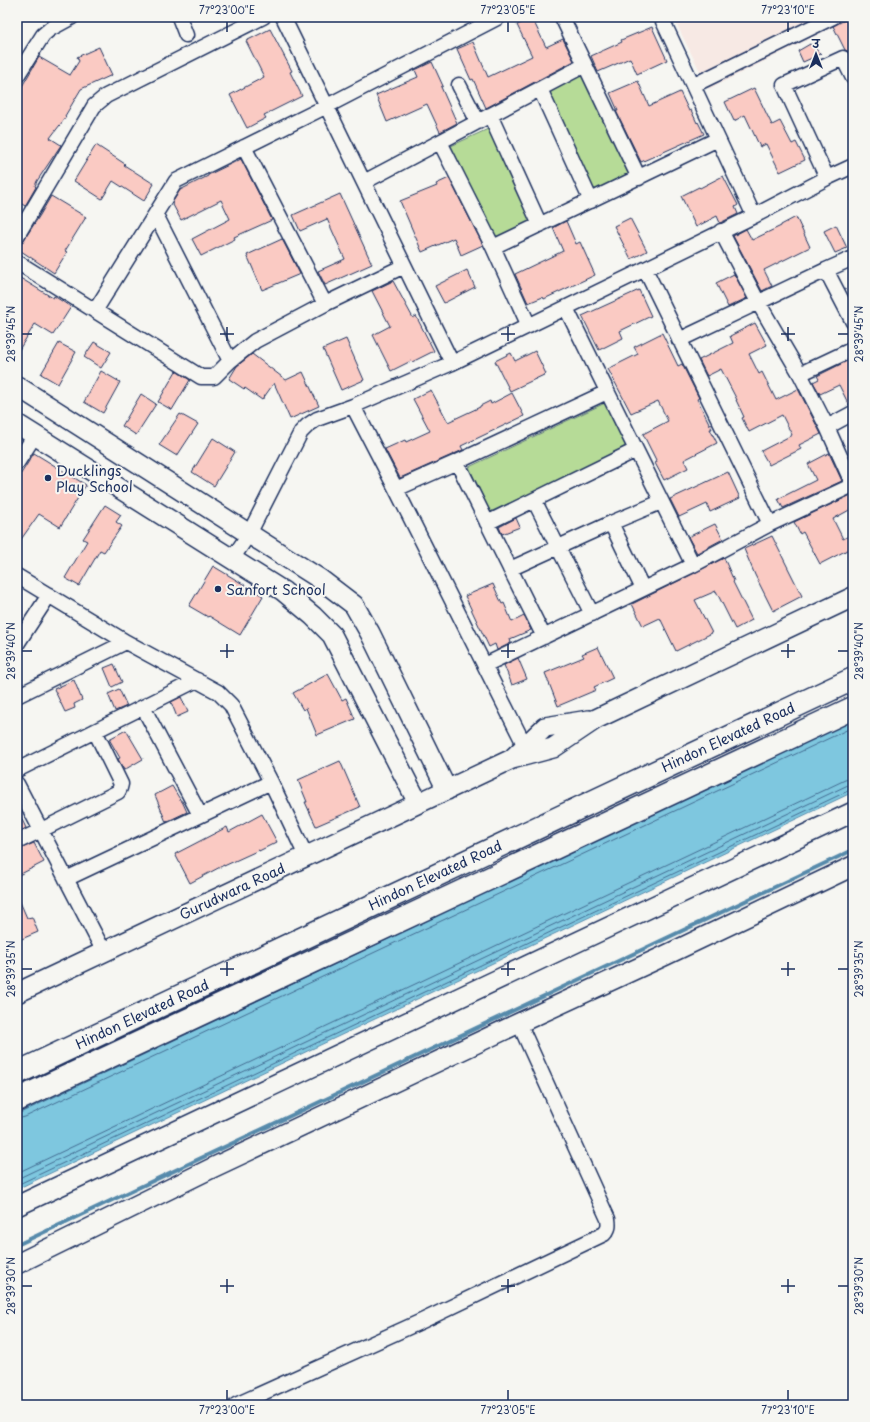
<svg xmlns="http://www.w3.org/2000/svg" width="870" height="1422" font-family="'Playpen Sans','Playpen Sans Deva',sans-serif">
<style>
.built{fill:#f7e9e4}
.green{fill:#b6db97;stroke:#68857a}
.water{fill:#7ec7df;stroke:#568aab}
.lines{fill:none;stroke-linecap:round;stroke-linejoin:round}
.shore{stroke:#436c92;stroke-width:1}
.stream{stroke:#568aab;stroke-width:4}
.building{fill:#facac3;stroke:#1b2f5e}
.street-casing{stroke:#1b2f5e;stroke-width:17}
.secondary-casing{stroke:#1b2f5e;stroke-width:22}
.highway-casing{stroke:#1b2f5e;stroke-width:25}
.street{stroke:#f6f6f2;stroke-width:14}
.secondary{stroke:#f6f6f2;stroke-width:19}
.highway{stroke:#f6f6f2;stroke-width:22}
.ticks{fill:none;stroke:#1b2f5e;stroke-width:1.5}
.poi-dot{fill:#1b2f5e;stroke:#f6f6f2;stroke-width:1.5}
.labels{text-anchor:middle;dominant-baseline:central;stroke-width:4;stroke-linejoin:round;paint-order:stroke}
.poi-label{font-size:14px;fill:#1b2f5e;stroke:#f6f6f2;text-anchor:start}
.street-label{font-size:14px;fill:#1b2f5e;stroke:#f6f6f2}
.neatline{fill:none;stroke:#1b2f5e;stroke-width:1.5}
.ticks-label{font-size:10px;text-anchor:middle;fill:#1b2f5e}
</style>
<rect width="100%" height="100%" fill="#f6f6f2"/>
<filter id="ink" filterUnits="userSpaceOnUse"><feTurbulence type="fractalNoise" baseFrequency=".025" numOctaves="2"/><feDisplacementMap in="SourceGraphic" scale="8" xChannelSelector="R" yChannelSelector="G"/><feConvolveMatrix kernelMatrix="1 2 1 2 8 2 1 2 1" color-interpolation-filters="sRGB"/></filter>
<g filter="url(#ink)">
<path class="built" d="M 673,17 L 853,17 L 709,89 Z"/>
<path class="green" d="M 584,74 L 632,175 L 595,193 L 546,91 Z
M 488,129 L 533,223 L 496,240 L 451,146 Z
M 605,403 L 627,449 L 490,512 L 469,467 Z"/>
<path class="water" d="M 853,710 L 853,792 L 17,1189 L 17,1105 Z"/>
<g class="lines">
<path class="shore" d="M 17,1113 L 22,1112 L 426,921
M 17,1119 L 25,1117 L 853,727
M 17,1173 L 845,780 L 853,778
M 17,1179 L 848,785 L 853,784
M 17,1185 L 850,790 L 853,789"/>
<path class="stream" d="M 17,1245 L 853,850"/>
</g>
<path class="building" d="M 851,17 L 853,17 L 853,59 L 848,51 L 845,50 L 833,26 Z
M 532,18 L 546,47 L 563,39 L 574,61 L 486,108 L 473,79 L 471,80 L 457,49 L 473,42 L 488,77 L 532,56 L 517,25 Z
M 652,27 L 667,60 L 637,74 L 630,58 L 598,72 L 591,56 L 622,42 L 621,40 Z
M 270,29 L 292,71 L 290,72 L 302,96 L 264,115 L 266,118 L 247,128 L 230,95 L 264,77 L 246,41 Z
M 810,44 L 821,54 L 803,62 L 798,51 Z
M 99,47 L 112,75 L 81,89 L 65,116 L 66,117 L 50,138 L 61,145 L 37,181 L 35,186 L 36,187 L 25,206 L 17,201 L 17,95 L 39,57 L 70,75 L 79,61 L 77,57 Z
M 432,62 L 443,86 L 441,87 L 457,123 L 440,132 L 427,104 L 387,122 L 376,95 L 418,77 L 415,70 Z
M 638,81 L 649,106 L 680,92 L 689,111 L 691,110 L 697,123 L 698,122 L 704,134 L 641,162 L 616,111 L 618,111 L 610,93 Z
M 754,88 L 772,125 L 780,121 L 792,144 L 796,142 L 805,160 L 780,172 L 766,144 L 760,147 L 745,115 L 734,121 L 725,102 Z
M 96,145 L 125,164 L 124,165 L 154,184 L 144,201 L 113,181 L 102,199 L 74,181 Z
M 241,159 L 272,220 L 234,237 L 235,239 L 201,256 L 192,239 L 230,219 L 221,200 L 181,220 L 172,203 L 180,190 L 208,176 L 208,175 Z
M 723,176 L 738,205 L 735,207 L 738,214 L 720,223 L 717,216 L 696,227 L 681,196 L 699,187 L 700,188 Z
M 449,178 L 483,245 L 461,255 L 454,238 L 422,252 L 400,201 L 437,186 L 436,184 Z
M 340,194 L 372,264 L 325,285 L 318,271 L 345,259 L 327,219 L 300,231 L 293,215 Z
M 51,196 L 86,217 L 65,251 L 67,252 L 54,273 L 18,249 L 40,215 Z
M 796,217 L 810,247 L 764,270 L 772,286 L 762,291 L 733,236 L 746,229 L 752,240 L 781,226 L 781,225 Z
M 630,218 L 647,251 L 631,259 L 614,226 Z
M 566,221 L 576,244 L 580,242 L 595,275 L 544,299 L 543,297 L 528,303 L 515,274 L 563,251 L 553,228 Z
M 836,225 L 847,248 L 835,253 L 824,231 Z
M 282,239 L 300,274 L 262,290 L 247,255 Z
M 467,270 L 475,287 L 444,303 L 435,286 Z
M 734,274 L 747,298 L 728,307 L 716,283 Z
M 17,276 L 53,298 L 54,296 L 71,307 L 53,335 L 35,324 L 17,353 Z
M 393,281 L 413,318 L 416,316 L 434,351 L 412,362 L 411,361 L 391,371 L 373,335 L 390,326 L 372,291 Z
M 639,290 L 651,316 L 620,331 L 623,338 L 599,350 L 582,316 Z
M 755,323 L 767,345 L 749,354 L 759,374 L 762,372 L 776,400 L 798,389 L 821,434 L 799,445 L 801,449 L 769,465 L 761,451 L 792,435 L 782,415 L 749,432 L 742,418 L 744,417 L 736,400 L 737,400 L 721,369 L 707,376 L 699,360 L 733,343 L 730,336 Z
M 662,333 L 678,366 L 682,364 L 699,398 L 697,399 L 712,429 L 710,429 L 717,443 L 684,460 L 688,468 L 664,480 L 655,463 L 657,462 L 643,434 L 668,421 L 658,401 L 631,413 L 608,369 L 638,354 L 634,347 Z
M 346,339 L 364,380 L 341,390 L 323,349 Z
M 94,342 L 111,352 L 101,368 L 84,357 Z
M 59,343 L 76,352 L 58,384 L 41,374 Z
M 535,351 L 546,374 L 510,391 L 495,361 L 511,353 L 515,361 Z
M 252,354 L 286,380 L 303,372 L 319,406 L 290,419 L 274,383 L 262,400 L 245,388 L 244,389 L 229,379 L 237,366 Z
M 853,358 L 853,405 L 849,405 L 839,385 L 820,394 L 813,382 L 819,379 L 817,376 Z
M 101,371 L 120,382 L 103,413 L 84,402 Z
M 176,371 L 190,380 L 172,410 L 158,402 Z
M 431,390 L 448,422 L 480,407 L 480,406 L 490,401 L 491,404 L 512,393 L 524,416 L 461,446 L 463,450 L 400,478 L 385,449 L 405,440 L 406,442 L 430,431 L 413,399 Z
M 141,394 L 156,404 L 136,435 L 122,426 Z
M 180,414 L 198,424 L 177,456 L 159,445 Z
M 213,438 L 235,452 L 214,486 L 192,472 Z
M 34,453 L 86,485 L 60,527 L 39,514 L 17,545 L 17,480 Z
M 829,453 L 842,481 L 783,508 L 778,499 L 816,480 L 808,464 Z
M 728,472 L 740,498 L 710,512 L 707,504 L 679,517 L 670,499 Z
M 853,494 L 853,508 L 833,519 L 843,539 L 853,534 L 853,547 L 820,564 L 803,532 L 800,534 L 794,522 Z
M 105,505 L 121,515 L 116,522 L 122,526 L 104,552 L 100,550 L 79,586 L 65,578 L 87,541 L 83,539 Z
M 516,518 L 520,527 L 502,534 L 499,527 Z
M 715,524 L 723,539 L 697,553 L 688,537 Z
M 772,536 L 802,596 L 773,611 L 755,575 L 744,549 Z
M 724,558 L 734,581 L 733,582 L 752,620 L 735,629 L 716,591 L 695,600 L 712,633 L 676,651 L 660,618 L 643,626 L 632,604 Z
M 213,566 L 263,596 L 240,635 L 209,616 L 208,617 L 189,606 Z
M 493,584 L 502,604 L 504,603 L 512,622 L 524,616 L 531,630 L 510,639 L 511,643 L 497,650 L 495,644 L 489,647 L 465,596 Z
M 598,647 L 613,678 L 594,687 L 596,690 L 558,706 L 545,673 L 584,657 L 582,654 Z
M 518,658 L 527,679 L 512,685 L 504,665 Z
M 114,664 L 122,682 L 112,687 L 104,668 Z
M 328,674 L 342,700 L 346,698 L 355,719 L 317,735 L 306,708 L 303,710 L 293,693 Z
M 74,680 L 82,700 L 74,704 L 75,708 L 65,712 L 54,689 Z
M 119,689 L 127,706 L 115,711 L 108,694 Z
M 181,697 L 188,712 L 177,717 L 171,702 Z
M 126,730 L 143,759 L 124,770 L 118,759 L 120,758 L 109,739 Z
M 340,761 L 360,807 L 316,826 L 305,802 L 307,802 L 298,780 Z
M 172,786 L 181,801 L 182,801 L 187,812 L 166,822 L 155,795 Z
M 17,809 L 26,828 L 17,833 Z
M 262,814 L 277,842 L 259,851 L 259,850 L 224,866 L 224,865 L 190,883 L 175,854 L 227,827 L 229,832 Z
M 34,843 L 44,862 L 17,876 L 17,850 Z
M 17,895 L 27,918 L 32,917 L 38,932 L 17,941 Z"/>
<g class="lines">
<g class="street-casing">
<path id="street" d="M 179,17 L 186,35
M 283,17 L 452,363
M 562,17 L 639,178
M 661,17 L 754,216
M 17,76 L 43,35 L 50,29 L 72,17
M 459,85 L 478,122
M 694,85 L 833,17
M 540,89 L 591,201
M 490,115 L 540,225
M 440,142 L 493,247 L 718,139
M 244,147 L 325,304
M 827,178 L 784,85 L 843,58 L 853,78
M 364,182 L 585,65
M 156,215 L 230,361
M 721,231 L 758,302 L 800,374 L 827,427 L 853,485
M 17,236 L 94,106 L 106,96 L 263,17
M 493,247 L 529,326
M 17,262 L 201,377 L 214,377 L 230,361 L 255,341 L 325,304 L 404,266
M 645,269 L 770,524
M 826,270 L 853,322
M 566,308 L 693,565
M 95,311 L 176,181 L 327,106 L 499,17
M 679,340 L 826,270 L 853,258
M 800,374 L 853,349
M 353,406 L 396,489 L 525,746
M 827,427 L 853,413
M 17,463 L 35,435
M 396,489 L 457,462
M 534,500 L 592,614
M 487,523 L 636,450
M 232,559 L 249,534 L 301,432 L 308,425 L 317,419 L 353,406 L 452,363 L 754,216 L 827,178 L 853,166
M 510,569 L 611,523
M 17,576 L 126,642 L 218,692 L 231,705 L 271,782 L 306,856
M 643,589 L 611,523 L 661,502
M 544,637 L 457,462 L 607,392
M 17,644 L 49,595
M 485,665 L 693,565 L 770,524 L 853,485
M 17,696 L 126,642
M 143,707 L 200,815
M 17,770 L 197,680
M 17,784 L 104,952
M 17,842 L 118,792 L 120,788 L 121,784 L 95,731
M 66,879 L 271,782
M 236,1405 L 422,1321 L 604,1234 C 609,1229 609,1226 608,1219 L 519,1023"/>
</g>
<g class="secondary-casing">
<path id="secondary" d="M 17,386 L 320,579 L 354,605 L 370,633 L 447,790
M 17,424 L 283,591 L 313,616 L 332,635 L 418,803
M 513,758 L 545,727 L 589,720
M 17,993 L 512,759 L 553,748 L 596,719 L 853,597
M 17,1206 L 853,812
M 17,1264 L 210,1169 L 519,1023 L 664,956 L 853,866"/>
</g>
<g class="highway-casing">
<path id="highway" d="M 17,1073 L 853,679
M 17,1100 L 853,708"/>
</g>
<use href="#street" class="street"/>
<use href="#secondary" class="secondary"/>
<use href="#highway" class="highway"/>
</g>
</g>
<path class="ticks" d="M 227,22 L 227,32M 508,22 L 508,32M 788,22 L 788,32M 227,327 L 227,341M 508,327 L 508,341M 788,327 L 788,341M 22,334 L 32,334M 220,334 L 234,334M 501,334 L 515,334M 781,334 L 795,334M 838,334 L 848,334M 227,644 L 227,658M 508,644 L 508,658M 788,644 L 788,658M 22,651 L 32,651M 220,651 L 234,651M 501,651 L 515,651M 781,651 L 795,651M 838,651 L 848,651M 227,962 L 227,976M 508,962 L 508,976M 788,962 L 788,976M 22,969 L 32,969M 220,969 L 234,969M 501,969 L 515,969M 781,969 L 795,969M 838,969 L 848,969M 227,1279 L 227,1293M 508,1279 L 508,1293M 788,1279 L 788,1293M 22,1286 L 32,1286M 220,1286 L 234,1286M 501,1286 L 515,1286M 781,1286 L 795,1286M 838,1286 L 848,1286M 227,1390 L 227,1400M 508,1390 L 508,1400M 788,1390 L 788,1400"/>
<g class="poi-dot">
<circle cx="48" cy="478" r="4"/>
<circle cx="218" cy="589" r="4"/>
</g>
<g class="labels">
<g class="poi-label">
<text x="56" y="470">Ducklings<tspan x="56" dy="16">Play School</tspan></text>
<text x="226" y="589">Sanfort School</text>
</g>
<g class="street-label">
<text transform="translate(728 737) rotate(-25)">Hindon Elevated Road</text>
<text transform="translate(435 875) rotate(-25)">Hindon Elevated Road</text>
<text transform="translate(232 891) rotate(-25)">Gurudwara Road</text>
<text transform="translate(142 1014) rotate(-25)">Hindon Elevated Road</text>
</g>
</g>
<rect width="870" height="1422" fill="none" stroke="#f6f6f2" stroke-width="44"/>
<g transform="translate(816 54)" stroke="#f6f6f2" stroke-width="3" paint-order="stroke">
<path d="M0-3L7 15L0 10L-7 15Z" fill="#1b2f5e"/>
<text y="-6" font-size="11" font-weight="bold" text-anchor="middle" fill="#1b2f5e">उ</text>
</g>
<rect x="22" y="22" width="826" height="1378" class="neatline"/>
<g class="ticks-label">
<text x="227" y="14">77°23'00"E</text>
<text x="508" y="14">77°23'05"E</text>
<text x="788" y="14">77°23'10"E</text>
<text transform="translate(11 334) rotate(-90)" y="4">28°39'45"N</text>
<text transform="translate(859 334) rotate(-90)" y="4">28°39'45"N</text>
<text transform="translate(11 651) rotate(-90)" y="4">28°39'40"N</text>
<text transform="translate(859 651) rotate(-90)" y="4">28°39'40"N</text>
<text transform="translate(11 969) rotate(-90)" y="4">28°39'35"N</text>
<text transform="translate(859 969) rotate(-90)" y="4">28°39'35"N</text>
<text transform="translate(11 1286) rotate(-90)" y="4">28°39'30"N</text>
<text transform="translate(859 1286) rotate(-90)" y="4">28°39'30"N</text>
<text x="227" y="1414">77°23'00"E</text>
<text x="508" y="1414">77°23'05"E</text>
<text x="788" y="1414">77°23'10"E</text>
</g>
</svg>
